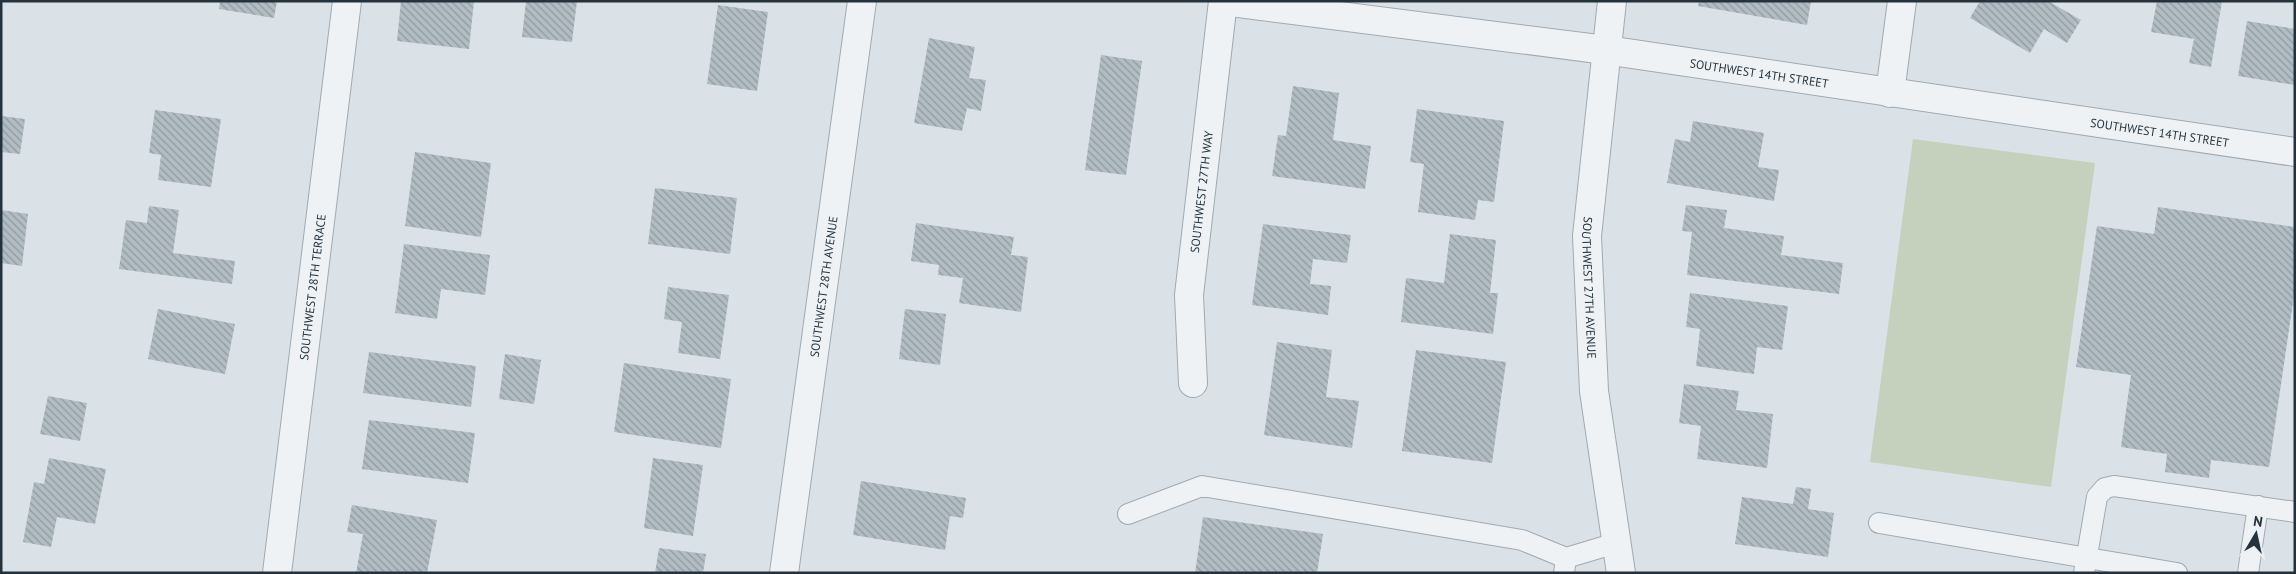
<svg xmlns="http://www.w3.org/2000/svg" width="2296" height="574" font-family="'PT Sans',sans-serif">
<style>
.pitch{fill:#c5d1bc}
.building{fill:url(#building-back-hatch)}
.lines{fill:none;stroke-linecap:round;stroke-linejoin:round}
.service-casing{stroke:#a0aab1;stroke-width:22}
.minor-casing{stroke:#a0aab1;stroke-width:30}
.tertiary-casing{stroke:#a0aab1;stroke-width:30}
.service{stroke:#eef2f5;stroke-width:20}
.minor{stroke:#eef2f5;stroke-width:28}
.tertiary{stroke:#eef2f5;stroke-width:28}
.labels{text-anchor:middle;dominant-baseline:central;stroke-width:4;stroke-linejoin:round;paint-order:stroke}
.street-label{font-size:12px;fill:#24323d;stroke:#eaf0f4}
</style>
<defs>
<pattern id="building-back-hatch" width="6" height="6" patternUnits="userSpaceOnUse" patternTransform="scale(1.25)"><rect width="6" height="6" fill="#b2bcc3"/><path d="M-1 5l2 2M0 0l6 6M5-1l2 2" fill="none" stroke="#9199a0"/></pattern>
</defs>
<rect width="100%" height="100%" fill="#dbe2e7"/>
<path class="pitch" d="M 1913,139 L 2095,163 L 2051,487 L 1870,462 Z"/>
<path class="building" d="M 220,1 L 277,1 L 274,18 L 219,9 Z
M 401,1 L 474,1 L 469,49 L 397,41 Z
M 526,1 L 577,1 L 572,42 L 522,37 Z
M 1699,1 L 1811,1 L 1807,25 L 1698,6 Z
M 1980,1 L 2048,1 L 2081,20 L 2067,43 L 2044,29 L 2030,53 L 1970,18 Z
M 2157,1 L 2222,1 L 2211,67 L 2189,63 L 2194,39 L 2151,32 Z
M 718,5 L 768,12 L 757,91 L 707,84 Z
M 2247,21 L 2295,29 L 2295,85 L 2238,76 Z
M 929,38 L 975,47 L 969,78 L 986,80 L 981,111 L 967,108 L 962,131 L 914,123 Z
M 1101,55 L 1142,61 L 1126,175 L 1085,170 Z
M 1293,86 L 1339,93 L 1333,140 L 1371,146 L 1365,189 L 1272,176 L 1278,135 L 1286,136 Z
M 1417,109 L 1504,121 L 1494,202 L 1478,200 L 1475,220 L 1418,212 L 1424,164 L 1410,162 Z
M 155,110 L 221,119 L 211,187 L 158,180 L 161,155 L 149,153 Z
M 1,116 L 25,119 L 20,154 L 1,152 Z
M 1693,121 L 1764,133 L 1758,167 L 1779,170 L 1774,201 L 1667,183 L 1675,139 L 1690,142 Z
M 415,152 L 491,163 L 481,237 L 405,226 Z
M 655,188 L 737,198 L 730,254 L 648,244 Z
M 1686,205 L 1727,210 L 1724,228 L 1784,236 L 1781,255 L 1843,263 L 1839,294 L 1687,275 L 1692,232 L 1682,231 Z
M 149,206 L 179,210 L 173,253 L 235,261 L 232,284 L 119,269 L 126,220 L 147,223 Z
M 2158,207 L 2295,227 L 2295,288 L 2269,467 L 2211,460 L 2209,478 L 2165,472 L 2167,454 L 2121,447 L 2131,375 L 2076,367 L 2097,226 L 2154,234 Z
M 1,210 L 28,214 L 22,266 L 1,263 Z
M 916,223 L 1014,237 L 1011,255 L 1028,257 L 1021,312 L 959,303 L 963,278 L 938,275 L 939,265 L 911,261 Z
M 1263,224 L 1351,235 L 1347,263 L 1313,259 L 1310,284 L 1331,286 L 1328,315 L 1252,305 Z
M 1450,234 L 1496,240 L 1490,293 L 1498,293 L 1493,334 L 1401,322 L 1406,278 L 1444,283 Z
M 404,244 L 490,255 L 485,295 L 441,289 L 437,319 L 395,313 Z
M 668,287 L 729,295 L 720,359 L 678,353 L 682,322 L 664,319 Z
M 1690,293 L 1788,306 L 1782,350 L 1757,347 L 1754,374 L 1696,366 L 1700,329 L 1686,327 Z
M 158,309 L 235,324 L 225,374 L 148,359 Z
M 905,309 L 946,314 L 940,365 L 899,359 Z
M 1277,342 L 1332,350 L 1326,397 L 1359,401 L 1352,448 L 1264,435 Z
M 1416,350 L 1506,362 L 1492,463 L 1402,451 Z
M 369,352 L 476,366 L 471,407 L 363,393 Z
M 505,354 L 541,360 L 534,404 L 499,399 Z
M 624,363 L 731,379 L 721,448 L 614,432 Z
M 1684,384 L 1739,391 L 1736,410 L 1773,414 L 1767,468 L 1697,459 L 1701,426 L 1679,423 Z
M 48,396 L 87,403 L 80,441 L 40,434 Z
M 369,420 L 475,433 L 468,483 L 362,469 Z
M 49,458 L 106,469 L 95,524 L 57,517 L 51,547 L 23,542 L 34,482 L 44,484 Z
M 653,458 L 703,465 L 693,536 L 644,528 Z
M 861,481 L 966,498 L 963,518 L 950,516 L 945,550 L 853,535 Z
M 1796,487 L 1811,489 L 1808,509 L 1834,513 L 1828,557 L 1735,544 L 1742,497 L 1793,504 Z
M 352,505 L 437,520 L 427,573 L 356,573 L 363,534 L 347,532 Z
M 1203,517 L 1323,534 L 1317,573 L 1195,573 Z
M 659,548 L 706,554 L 703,573 L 655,573 Z"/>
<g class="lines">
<g class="service-casing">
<path id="service" d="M 1128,514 L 1202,486 L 1522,540 L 1566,558
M 1879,523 L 2177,573
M 1564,573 L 1566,558 L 1616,543
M 2084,573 L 2097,497 L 2105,488 L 2114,486 L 2295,512
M 2248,573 L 2258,506"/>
</g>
<g class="minor-casing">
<g id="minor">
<path id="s1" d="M 1223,1 L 1606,50 L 2295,152"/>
<path d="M 1890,93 L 1902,1"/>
<path id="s2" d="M 1193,383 L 1189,295 L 1223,1"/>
<path id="s3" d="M 277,573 L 347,1"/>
<path id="s4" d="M 784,573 L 862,1"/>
</g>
</g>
<g class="tertiary-casing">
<g id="tertiary">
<path id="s5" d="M 1612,1 L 1587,236 L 1594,391 L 1621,573"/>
</g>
</g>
<use href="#service" class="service"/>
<use href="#minor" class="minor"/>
<use href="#tertiary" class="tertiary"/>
</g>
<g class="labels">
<g class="street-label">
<text stroke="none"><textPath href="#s1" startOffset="541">SOUTHWEST 14TH STREET</textPath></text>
<text stroke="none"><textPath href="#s1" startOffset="946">SOUTHWEST 14TH STREET</textPath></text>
<text stroke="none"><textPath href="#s2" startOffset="192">SOUTHWEST 27TH WAY</textPath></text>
<text stroke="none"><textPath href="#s3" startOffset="288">SOUTHWEST 28TH TERRACE</textPath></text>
<text stroke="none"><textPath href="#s4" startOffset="289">SOUTHWEST 28TH AVENUE</textPath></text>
<text stroke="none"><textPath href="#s5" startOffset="288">SOUTHWEST 27TH AVENUE</textPath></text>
</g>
</g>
<rect width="2296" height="574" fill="none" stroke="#24323d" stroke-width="5"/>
<g transform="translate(2256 534) rotate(9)" stroke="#eaf0f4" stroke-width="4" paint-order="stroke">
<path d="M0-4L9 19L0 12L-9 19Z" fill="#24323d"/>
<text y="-8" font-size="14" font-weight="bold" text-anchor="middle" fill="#24323d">N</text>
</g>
</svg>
